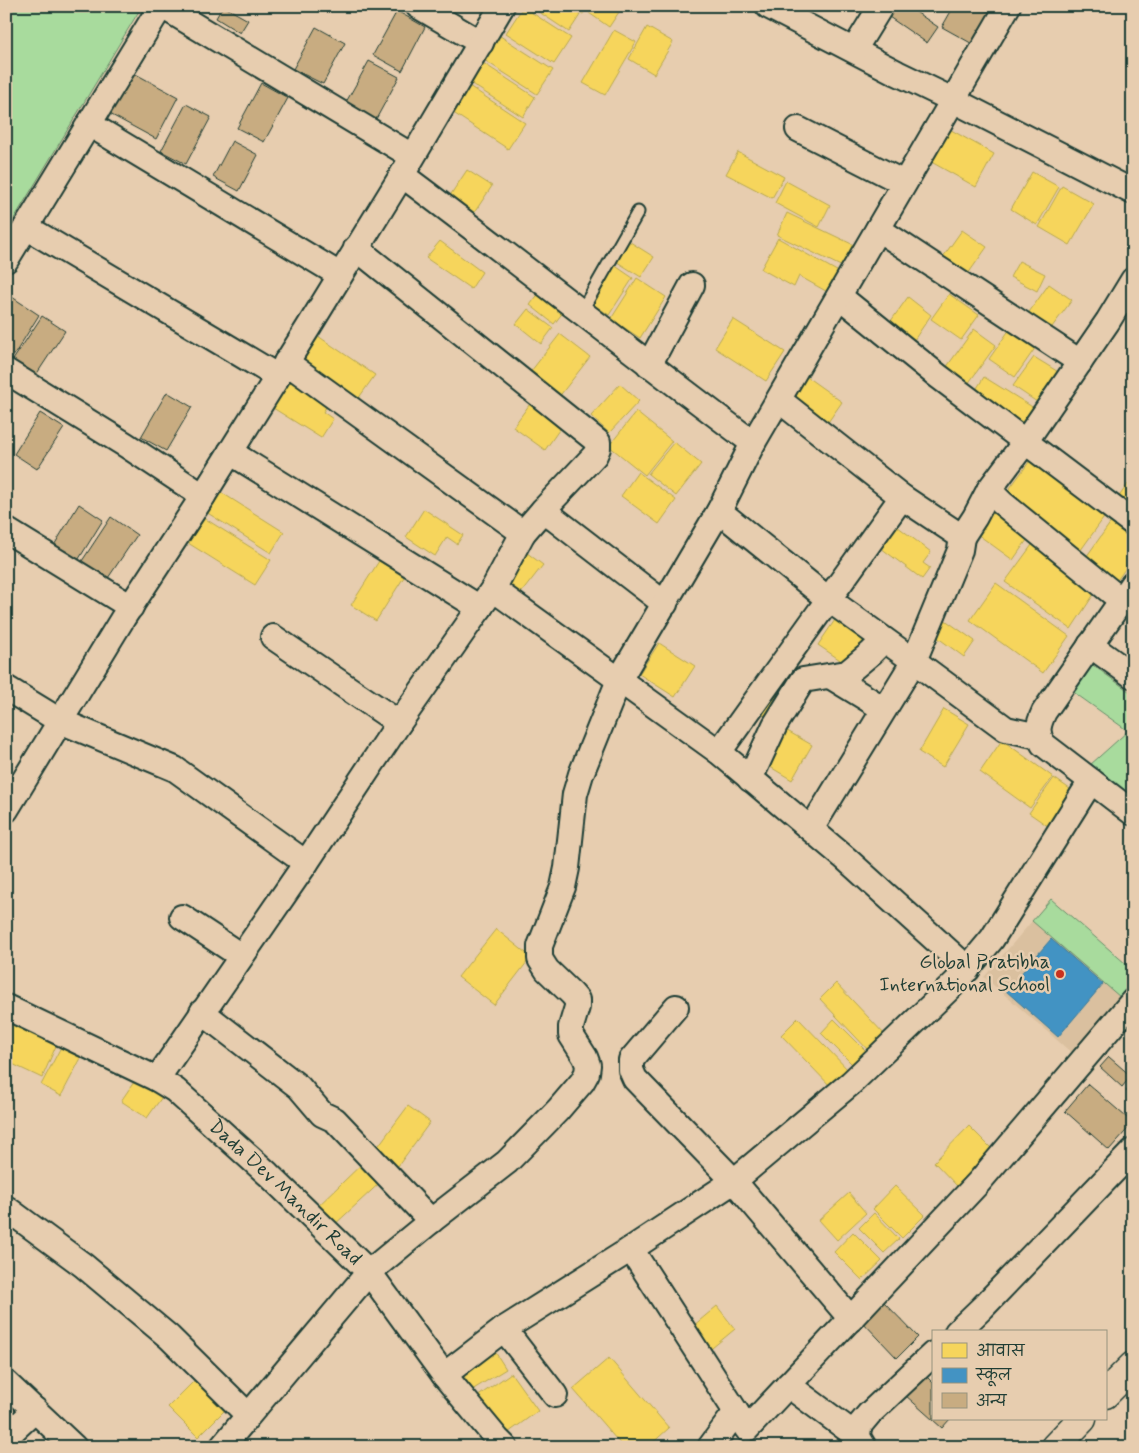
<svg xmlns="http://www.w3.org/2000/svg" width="1139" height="1453" font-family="Mynerve,'Playpen Sans Deva',sans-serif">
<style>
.built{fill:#dac09f}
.green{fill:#a8db9d;stroke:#648c68}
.homes{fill:#f6d55c;stroke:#b6a750}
.schools{fill:#4393c3;stroke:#387998}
.building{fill:#c8ac81;stroke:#1f3d34}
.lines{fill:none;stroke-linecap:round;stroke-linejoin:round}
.lane-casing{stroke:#1f3d34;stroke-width:15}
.street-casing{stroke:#1f3d34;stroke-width:28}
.secondary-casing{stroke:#1f3d34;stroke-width:31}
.lane{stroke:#e7cdaf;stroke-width:11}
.street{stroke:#e7cdaf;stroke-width:24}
.secondary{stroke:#e7cdaf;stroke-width:28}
.poi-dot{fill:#c8321e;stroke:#e7cdaf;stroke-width:2}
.labels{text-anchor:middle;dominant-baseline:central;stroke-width:5;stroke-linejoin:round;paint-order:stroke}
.poi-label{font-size:20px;fill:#1f3d34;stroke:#e7cdaf;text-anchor:end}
.street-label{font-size:20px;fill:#1f3d34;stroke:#e7cdaf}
</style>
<rect width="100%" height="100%" fill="#e7cdaf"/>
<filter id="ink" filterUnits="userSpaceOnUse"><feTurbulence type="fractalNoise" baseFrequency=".02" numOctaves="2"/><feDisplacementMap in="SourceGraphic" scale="10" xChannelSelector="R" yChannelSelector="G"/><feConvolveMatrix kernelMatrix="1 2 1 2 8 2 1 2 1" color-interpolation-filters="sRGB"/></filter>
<g filter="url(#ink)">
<path class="built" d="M 1051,899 L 1133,970 L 1133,982 L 1073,1054 L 984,977 Z"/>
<path class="green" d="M 6,6 L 142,6 L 6,232 Z
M 1090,663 L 1133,694 L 1133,799 L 1090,765 L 1128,731 L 1072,691 Z
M 1051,899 L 1133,970 L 1133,982 L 1120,997 L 1032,921 Z"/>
<path class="homes" d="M 530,6 L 566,6 L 580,15 L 569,32 Z
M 570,6 L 588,6 L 583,14 Z
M 593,6 L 623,6 L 609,27 L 589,13 Z
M 523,7 L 571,38 L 554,64 L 506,33 Z
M 647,27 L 673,42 L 654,74 L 629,59 Z
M 614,30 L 636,42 L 605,95 L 583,83 Z
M 497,34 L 553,70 L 537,94 L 481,58 Z
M 480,61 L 535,97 L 523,117 L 467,81 Z
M 469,86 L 525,123 L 508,149 L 452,112 Z
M 944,126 L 994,154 L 976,187 L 926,159 Z
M 738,152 L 784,177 L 772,198 L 726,174 Z
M 467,170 L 492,186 L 470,219 L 445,203 Z
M 1032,172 L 1059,187 L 1037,225 L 1011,209 Z
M 786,181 L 830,205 L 819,227 L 775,203 Z
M 1062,186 L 1094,204 L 1070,245 L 1039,227 Z
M 787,213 L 860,248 L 849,270 L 777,235 Z
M 962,230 L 987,247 L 963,281 L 938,264 Z
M 778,238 L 844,275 L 833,295 L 799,276 L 794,287 L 761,269 Z
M 627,240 L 654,257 L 641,277 L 614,260 Z
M 440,241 L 482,272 L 471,289 L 426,258 Z
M 1019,261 L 1045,274 L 1037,291 L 1010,277 Z
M 614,265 L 633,278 L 609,315 L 590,302 Z
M 637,278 L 666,297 L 640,338 L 611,319 Z
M 1049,284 L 1072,300 L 1049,331 L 1027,315 Z
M 540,292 L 564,311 L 554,324 L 530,305 Z
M 949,294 L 979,315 L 961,340 L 931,319 Z
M 908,297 L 931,315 L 912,343 L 888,325 Z
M 528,309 L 553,328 L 541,344 L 516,324 Z
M 733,319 L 785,352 L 766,381 L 715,348 Z
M 1012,326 L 1038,344 L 1015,377 L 989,359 Z
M 974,329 L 996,345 L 965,388 L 943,372 Z
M 315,334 L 375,375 L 353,406 L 294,365 Z
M 560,334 L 590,357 L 558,398 L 528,375 Z
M 1034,357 L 1060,373 L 1040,404 L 1013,386 Z
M 804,375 L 842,402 L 824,428 L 785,400 Z
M 293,376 L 328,404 L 323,412 L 333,419 L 321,438 L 273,408 Z
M 984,377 L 1034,408 L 1021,427 L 972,396 Z
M 620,384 L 639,401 L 609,433 L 591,416 Z
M 535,397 L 566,420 L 545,450 L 513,427 Z
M 636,412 L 672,441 L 645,475 L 609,446 Z
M 674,442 L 701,464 L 676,496 L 648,474 Z
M 1032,458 L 1108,512 L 1078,554 L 1002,499 Z
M 638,472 L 676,500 L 659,524 L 621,496 Z
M 1133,477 L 1133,514 L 1115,502 Z
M 219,491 L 284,532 L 271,553 L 206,512 Z
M 999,504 L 1034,530 L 1013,560 L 977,534 Z
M 424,509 L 463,535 L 457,544 L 447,537 L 435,556 L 406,537 Z
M 204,518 L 271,560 L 255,585 L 188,543 Z
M 1111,522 L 1133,538 L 1133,558 L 1115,583 L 1084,560 Z
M 893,523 L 931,552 L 923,563 L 930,568 L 922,579 L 877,545 Z
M 1037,538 L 1098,588 L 1071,629 L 1005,582 Z
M 522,549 L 543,565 L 518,597 L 498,582 Z
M 379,561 L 404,577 L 376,621 L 351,605 Z
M 996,583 L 1069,636 L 1043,673 L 970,620 Z
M 839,614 L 870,636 L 849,666 L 818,645 Z
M 941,617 L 975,641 L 964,657 L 930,632 Z
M 659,643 L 695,666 L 675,697 L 639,674 Z
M 769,689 L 785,699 L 769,719 L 757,709 Z
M 944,709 L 969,724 L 943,767 L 919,752 Z
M 782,728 L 812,745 L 792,780 L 762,762 Z
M 1002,740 L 1053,777 L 1030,808 L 980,772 Z
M 1054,778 L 1080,796 L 1055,831 L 1029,813 Z
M 496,929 L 531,957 L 494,1005 L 458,977 Z
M 836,983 L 886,1036 L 870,1052 L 820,999 Z
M 9,1016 L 59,1039 L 42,1078 L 6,1061 L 6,1023 Z
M 798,1018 L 852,1074 L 835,1091 L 781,1035 Z
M 834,1019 L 868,1053 L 855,1067 L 821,1033 Z
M 61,1047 L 81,1058 L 61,1096 L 41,1085 Z
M 136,1079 L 162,1097 L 147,1118 L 121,1101 Z
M 408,1106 L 430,1122 L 398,1166 L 376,1149 Z
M 969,1126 L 994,1151 L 958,1187 L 934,1162 Z
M 367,1159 L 385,1178 L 332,1227 L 315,1209 Z
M 895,1186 L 925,1215 L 902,1238 L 873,1209 Z
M 849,1193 L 866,1213 L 837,1240 L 819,1220 Z
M 874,1213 L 899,1239 L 884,1253 L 859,1228 Z
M 853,1232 L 882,1261 L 862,1280 L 834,1252 Z
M 717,1306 L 735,1329 L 706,1353 L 687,1331 Z
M 492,1347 L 506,1369 L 472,1390 L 459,1367 Z
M 609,1358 L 669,1428 L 648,1447 L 623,1447 L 573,1389 Z
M 511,1373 L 538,1411 L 505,1435 L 477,1397 Z
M 195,1380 L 225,1410 L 198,1437 L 168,1407 Z"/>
<path class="schools" d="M 1051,939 L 1103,984 L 1058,1037 L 1006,991 Z"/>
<path class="building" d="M 223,6 L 248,20 L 240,33 L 216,18 Z
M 897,6 L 907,6 L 938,27 L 927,43 L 889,17 Z
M 954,6 L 979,6 L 995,16 L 978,47 L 942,27 Z
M 397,11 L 425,27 L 402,71 L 373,55 Z
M 316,27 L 345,43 L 323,84 L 293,69 Z
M 369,61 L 399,77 L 375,121 L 345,104 Z
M 130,71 L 178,97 L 156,139 L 108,113 Z
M 261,83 L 288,98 L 264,142 L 237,128 Z
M 186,104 L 211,117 L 186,164 L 161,151 Z
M 232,141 L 258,155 L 239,191 L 213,177 Z
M 12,297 L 39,315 L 11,360 L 6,358 L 6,306 Z
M 42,316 L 65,331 L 36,375 L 13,360 Z
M 167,392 L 192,407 L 166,451 L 141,437 Z
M 40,413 L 64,428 L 37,469 L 14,454 Z
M 79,504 L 103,520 L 77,562 L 53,547 Z
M 111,517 L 137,535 L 106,581 L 80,564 Z
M 1109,1057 L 1131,1076 L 1122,1087 L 1100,1067 Z
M 1133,1083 L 1133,1096 L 1126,1091 Z
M 1088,1084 L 1133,1123 L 1109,1150 L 1065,1111 Z
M 882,1300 L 918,1337 L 897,1358 L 861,1320 Z
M 924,1374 L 933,1383 L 933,1419 L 950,1419 L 942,1428 L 905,1395 Z"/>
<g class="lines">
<g class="lane-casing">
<path id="lane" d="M 581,312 L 638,212"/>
</g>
<g class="street-casing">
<g id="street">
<path d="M 162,6 L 412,156"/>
<path d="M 418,6 L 481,43"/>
<path d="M 768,6 L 897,73 L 953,100 L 1133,192"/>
<path d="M 854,50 L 881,6"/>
<path d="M 89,124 L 340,275"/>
<path d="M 798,129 L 904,183"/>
<path d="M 402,175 C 520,263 635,355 753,443"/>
<path d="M 26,227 L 277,376"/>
<path d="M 878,229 L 1080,362"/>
<path d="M 356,248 L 598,442 L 598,448 L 595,455 L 543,510"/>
<path d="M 6,260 L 161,6"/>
<path d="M 839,296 L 938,376 L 1133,523"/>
<path d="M 286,362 L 523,533 L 543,510 L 665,604"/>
<path d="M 649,365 L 692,285"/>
<path d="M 6,371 L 126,445 L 203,496"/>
<path d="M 230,452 L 480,608"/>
<path d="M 989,490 L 1002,503 L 1121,600"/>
<path d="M 719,511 L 828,599 L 914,661 L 960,550 L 962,537 L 902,497 L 779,400"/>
<path d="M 6,530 L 131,607"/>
<path d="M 962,537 L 975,517 L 989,490 L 1025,442 L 1108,321 L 1133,280"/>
<path d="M 1133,584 L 1044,712 C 1038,725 1036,732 1043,744 L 1133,813"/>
<path d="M 493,589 L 523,533"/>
<path d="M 273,637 L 399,723"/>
<path d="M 1090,645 L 1133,676"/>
<path d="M 830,676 L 884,709"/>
<path d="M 6,688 L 60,721 L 175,769 L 306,863"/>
<path d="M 719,752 L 902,497"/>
<path d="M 750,779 L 775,725 L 803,680 L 847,673 L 871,653 L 884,640"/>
<path d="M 6,810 L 123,618 L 203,496 L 308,328 L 402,175 L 502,6"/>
<path d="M 811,829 L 914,661 L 1006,729 L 1038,736"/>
<path d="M 182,917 L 241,956"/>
<path id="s1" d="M 6,1007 L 157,1079 L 175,1090 L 268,1174 L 369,1272 L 444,1375 L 497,1439 L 505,1447"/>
<path d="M 676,1007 L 631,1060 L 631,1070 L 635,1079 L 734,1181 L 851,1319"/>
<path d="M 202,1012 L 299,1087 L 322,1114 L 335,1120 L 431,1221"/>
<path d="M 157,1079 L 306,863 L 399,723 L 493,589 L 719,752 L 845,858 L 968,969"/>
<path d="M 6,1208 L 83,1265 L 169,1337 L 248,1415"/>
<path d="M 631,1249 L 747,1429 L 979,1182 L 1133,1001"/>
<path d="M 504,1329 L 555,1395"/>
<path d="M 957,1332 L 983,1307 L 1133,1151"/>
<path d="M 444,1375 L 504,1329 L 631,1249 L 734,1181 L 851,1083 L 956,982 L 992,939 L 1091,781"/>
<path d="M 6,1383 L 74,1447"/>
<path d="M 788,1385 L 858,1437"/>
<path d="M 6,1437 L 35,1410"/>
<path d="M 222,1447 L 369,1272 L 431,1221 L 507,1162 L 558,1110 L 582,1082 L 587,1073 L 588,1065 L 585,1057 L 571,1035 L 571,1027 L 577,1007 L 577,1000 L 572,994 L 547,970 L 540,959 L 540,946 L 563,887 L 567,868 L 575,794 L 581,774 L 619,680 L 719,511 L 753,443 L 1008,6"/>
<path d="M 710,1447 L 736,1412"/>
<path d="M 864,1447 L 858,1437 L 859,1426 L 869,1414 L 933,1354"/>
</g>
</g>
<g class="secondary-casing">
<path id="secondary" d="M 1105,1394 L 1133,1366
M 1055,1447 L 1082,1419"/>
</g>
<use href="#lane" class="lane"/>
<use href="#street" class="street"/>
<use href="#secondary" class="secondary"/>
</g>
</g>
<circle class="poi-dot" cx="1060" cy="974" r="5"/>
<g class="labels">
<g class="poi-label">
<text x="1050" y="962">Global Pratibha<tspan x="1050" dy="23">International School</tspan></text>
</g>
<g class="street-label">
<text stroke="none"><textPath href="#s1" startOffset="339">Dada Dev Mandir Road</textPath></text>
</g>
</g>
<rect width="1139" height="1453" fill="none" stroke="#e7cdaf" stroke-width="25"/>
<rect x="12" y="12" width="1114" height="1428" fill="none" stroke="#1f3d34" stroke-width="2" filter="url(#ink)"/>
<rect x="932" y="1330" width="175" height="90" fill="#e7cdaf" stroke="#97937e"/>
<rect x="942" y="1343" width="25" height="15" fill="#f6d55c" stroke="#97937e"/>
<text x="976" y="1356" font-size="15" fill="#1f3d34">आवास</text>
<rect x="942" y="1368" width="25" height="15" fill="#4393c3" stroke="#97937e"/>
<text x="976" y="1380" font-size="15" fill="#1f3d34">स्कूल</text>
<rect x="942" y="1393" width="25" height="15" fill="#c8ac81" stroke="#97937e"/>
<text x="976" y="1406" font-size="15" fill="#1f3d34">अन्य</text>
</svg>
